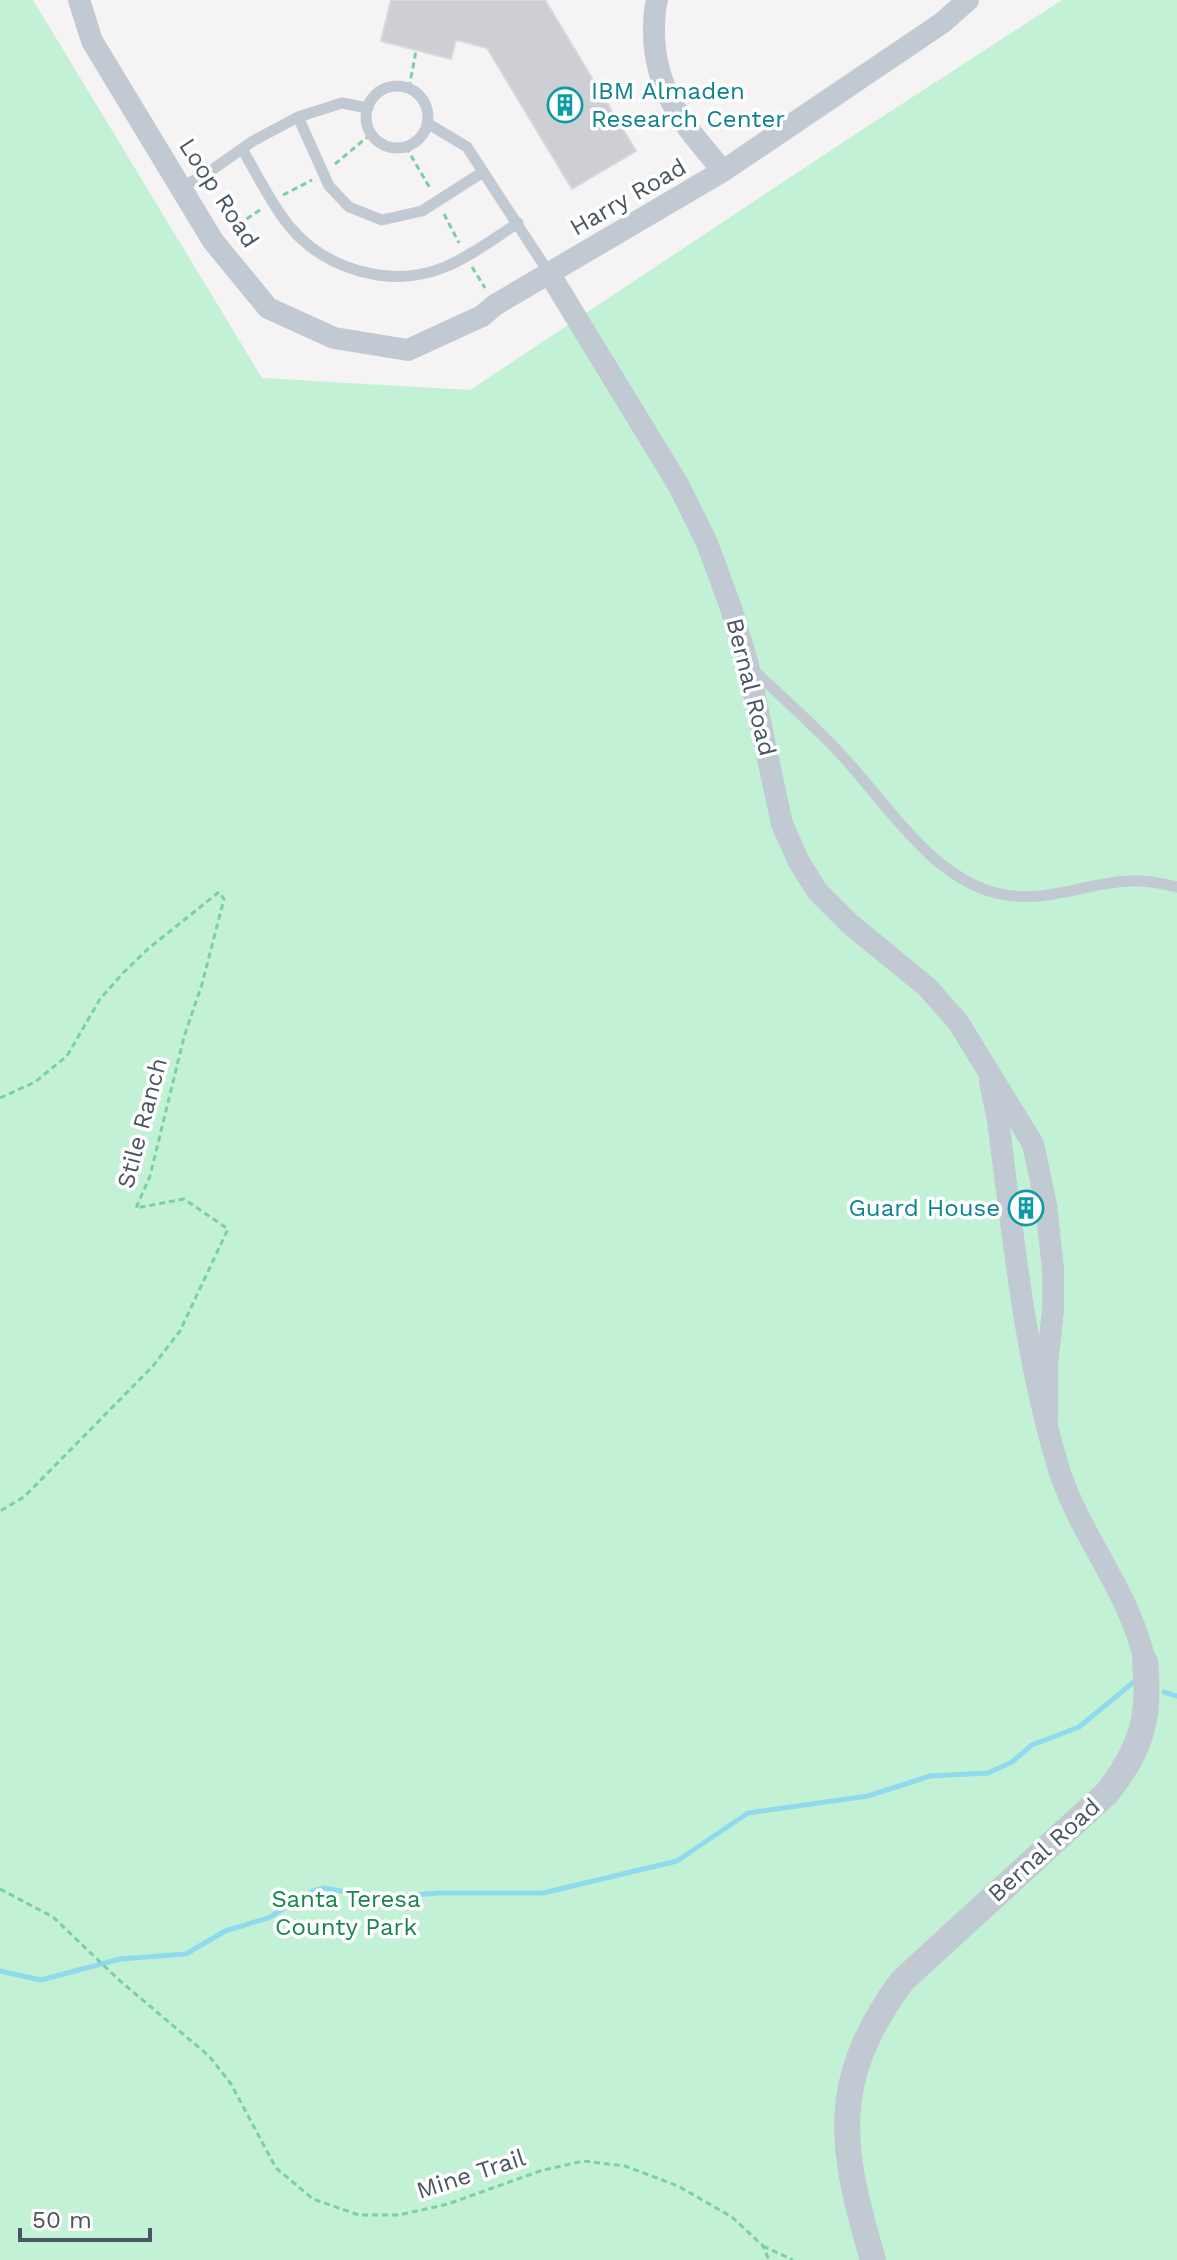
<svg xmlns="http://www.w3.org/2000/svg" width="1177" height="2260" font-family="'Work Sans',sans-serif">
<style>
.green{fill:#c3f1d5}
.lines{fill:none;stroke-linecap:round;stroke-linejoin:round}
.stream{stroke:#90daee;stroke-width:5}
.building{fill:#cdcfd5;stroke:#d7d9de;stroke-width:2}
.path{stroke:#7ad0a6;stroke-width:3;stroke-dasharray:6 4;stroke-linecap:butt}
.service{stroke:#c1cad2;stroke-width:11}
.minor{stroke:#c1cad2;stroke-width:22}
.tertiary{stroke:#c1cad2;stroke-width:26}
.labels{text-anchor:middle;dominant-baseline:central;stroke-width:7;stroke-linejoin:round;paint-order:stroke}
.culture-label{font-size:24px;fill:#0d838f;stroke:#fff;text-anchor:start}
.street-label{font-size:24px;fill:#4a5661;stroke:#fff}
.park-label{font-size:24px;fill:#17864f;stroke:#fff}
</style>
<rect width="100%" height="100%" fill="#f5f3f3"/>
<path class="green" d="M 0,0 L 33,0 L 262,378 L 470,390 L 848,139 L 1062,0 L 1177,0 L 1177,2260 L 0,2260 Z"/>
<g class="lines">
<path class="stream" d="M 1164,1692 L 1177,1696
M 0,1971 L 41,1980 L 120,1959 L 186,1954 L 225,1931 L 268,1918 L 313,1891 L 324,1888 L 379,1898 L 438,1893 L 543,1893 L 677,1861 L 748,1813 L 868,1796 L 930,1776 L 988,1773 L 1012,1762 L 1032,1745 L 1079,1727 L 1135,1681"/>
</g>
<path class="building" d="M 391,0 L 545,0 L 636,151 L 572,189 L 487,48 L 456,40 L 451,59 L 381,41 Z"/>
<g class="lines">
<path class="path" d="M 409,88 L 416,51
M 406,147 L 431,190
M 335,164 L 371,134
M 283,195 L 312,180
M 444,214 L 459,243
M 230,230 L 260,210
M 472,267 L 485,288
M 0,1098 L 35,1082 L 67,1056 L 100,999 L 123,973 L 149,948 L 219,892 L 224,899 L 202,984 L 184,1037 L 150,1176 L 136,1208 L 184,1199 L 228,1229 L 180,1331 L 153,1366 L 24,1497 L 0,1511
M 0,1889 L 53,1917 L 119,1980 L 209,2056 L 231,2084 L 276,2168 L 313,2199 L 359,2215 L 399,2215 L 448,2204 L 540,2171 L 583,2161 L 625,2166 L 678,2186 L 732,2217 L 763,2246 L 769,2260
M 763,2246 L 793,2260"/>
<path class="service" d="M366 117a31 31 0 1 1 62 0a31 31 0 1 1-62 0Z
M 298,117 L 329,186 L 349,207 L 382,220 L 422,211 L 483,172
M 427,123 L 467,147 L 549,273
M 242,149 C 257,174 271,204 290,227 C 326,270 392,289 445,267 C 471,256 495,238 518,223
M 182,187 L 209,172 L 253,141 L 298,117 L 342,103 L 368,108
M 751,668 C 779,694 808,720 835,748 C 882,796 928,876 996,893 C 1042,905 1084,883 1129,881 C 1145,880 1161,883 1177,887"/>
<path class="minor" d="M 79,0 L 92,41 L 213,241 L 268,308 L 334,338 L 408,350 L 482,316 L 495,305 L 723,171 L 942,23 L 968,0
M 657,0 C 654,10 654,20 654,31 C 654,92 686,127 723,171
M 549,273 L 679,486 L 707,543 L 731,608 L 748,665 L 782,824 L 798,860 L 817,891 L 850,924 L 927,987 L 958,1022 L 1033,1144 L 1046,1205 L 1053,1269 L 1053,1310 L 1047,1365 L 1047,1421
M 990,1082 L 998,1120 C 1013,1235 1024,1351 1057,1463 C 1077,1533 1130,1590 1145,1662"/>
<path class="tertiary" d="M 873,2260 C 840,2147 828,2082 902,1981 L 1107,1793 C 1141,1750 1151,1717 1145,1662"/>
</g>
<defs>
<g id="building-ring" transform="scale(1.8)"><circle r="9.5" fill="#fff" stroke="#0f9aa8" stroke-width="1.5"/><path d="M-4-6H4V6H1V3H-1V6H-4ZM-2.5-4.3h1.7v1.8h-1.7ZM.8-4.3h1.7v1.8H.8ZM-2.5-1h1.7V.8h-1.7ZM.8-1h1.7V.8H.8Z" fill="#0f9aa8"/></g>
</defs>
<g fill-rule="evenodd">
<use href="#building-ring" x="565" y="105"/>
<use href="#building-ring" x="1026" y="1208"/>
</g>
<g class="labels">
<g class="culture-label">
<text x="591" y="91">IBM Almaden<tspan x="591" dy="28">Research Center</tspan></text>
<text x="1000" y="1208" text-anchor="end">Guard House</text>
</g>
<g class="street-label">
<text transform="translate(219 193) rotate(57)">Loop Road</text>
<text transform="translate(628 197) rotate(-30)">Harry Road</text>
<text transform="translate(751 687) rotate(76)">Bernal Road</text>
<text transform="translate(142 1123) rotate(-75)">Stile Ranch</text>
<text transform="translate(1044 1850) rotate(-42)">Bernal Road</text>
<text transform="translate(471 2174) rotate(-18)">Mine Trail</text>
</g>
<g class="park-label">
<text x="346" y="1899">Santa Teresa<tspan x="346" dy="28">County Park</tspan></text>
</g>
</g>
<path d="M20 2228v12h130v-12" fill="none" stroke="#4a5661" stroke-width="4"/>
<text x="32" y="2228" font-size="24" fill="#4a5661" stroke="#ffffff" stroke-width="6" paint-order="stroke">50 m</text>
</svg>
